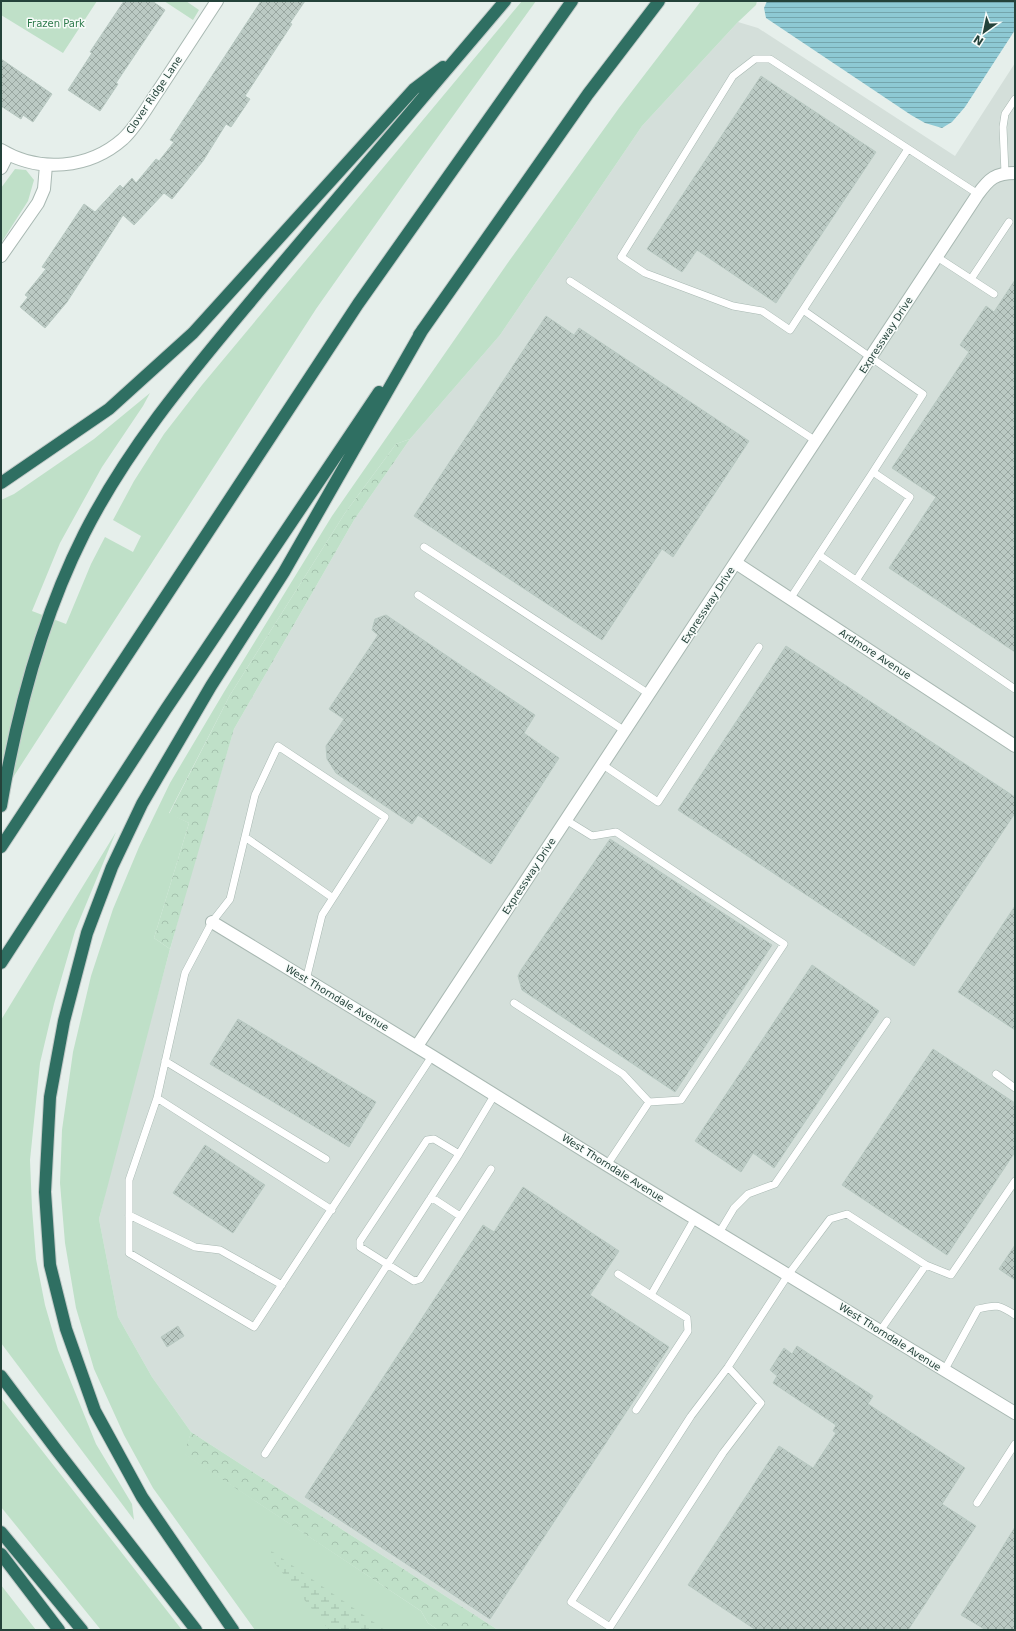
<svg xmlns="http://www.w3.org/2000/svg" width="1016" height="1631" font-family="'DejaVu Sans',sans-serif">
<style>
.built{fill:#d4dfda}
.green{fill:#bfe0c8}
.forest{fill:url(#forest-crowns)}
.wetland{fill:url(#wetland-marsh)}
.water{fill:url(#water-rules)}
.building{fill:url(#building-cross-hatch);stroke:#b8c9c2}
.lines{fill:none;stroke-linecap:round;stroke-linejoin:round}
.lane-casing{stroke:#a8b8b2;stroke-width:8}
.street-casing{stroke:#a8b8b2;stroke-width:14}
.highway-casing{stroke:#c2cac8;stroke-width:14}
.lane{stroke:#fff;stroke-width:7}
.street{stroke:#fff;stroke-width:12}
.highway{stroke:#2f6f62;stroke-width:12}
.labels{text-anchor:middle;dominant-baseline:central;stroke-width:3;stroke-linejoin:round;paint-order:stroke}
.park-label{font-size:10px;fill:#2d7a4b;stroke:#f7fbf9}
.street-label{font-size:10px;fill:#24423a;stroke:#f7fbf9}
</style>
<defs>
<pattern id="forest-crowns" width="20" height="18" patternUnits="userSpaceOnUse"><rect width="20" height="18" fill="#bfe0c8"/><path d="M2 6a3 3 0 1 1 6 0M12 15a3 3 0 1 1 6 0" fill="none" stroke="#a4c1ad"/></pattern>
<pattern id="wetland-marsh" width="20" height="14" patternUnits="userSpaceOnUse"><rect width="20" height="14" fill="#bfe0c8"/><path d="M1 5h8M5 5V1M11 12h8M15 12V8" fill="none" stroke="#a4c1ad"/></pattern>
<pattern id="water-rules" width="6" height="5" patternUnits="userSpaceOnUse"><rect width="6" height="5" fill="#8ec9d4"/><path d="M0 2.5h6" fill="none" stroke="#74a5ad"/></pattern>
<pattern id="building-cross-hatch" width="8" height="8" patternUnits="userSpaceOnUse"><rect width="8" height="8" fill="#bbcac4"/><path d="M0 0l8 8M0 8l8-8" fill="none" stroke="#98a6a0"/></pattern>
</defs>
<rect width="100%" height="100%" fill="#e6efeb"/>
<path class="built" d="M 738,22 L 758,28 L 955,156 L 1015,63 L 1015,1630 L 498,1630 L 191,1432 L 152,1377 L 118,1317 L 99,1219 L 123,1121 L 191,873 L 234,729 L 354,520 L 410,439 L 500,335 L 642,126 Z"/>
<path class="green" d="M 1,1 L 97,1 L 63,53 L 1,15 Z
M 164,1 L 186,1 L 199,10 L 193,20 Z
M 522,1 L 536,1 L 414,170 L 316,309 L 1,796 L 1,500 L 14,494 L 94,439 L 150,393 L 143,406 L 102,467 L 60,543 L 32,611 L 66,624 L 91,564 L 105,537 L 133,552 L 141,536 L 113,520 L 134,481 L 164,434 L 202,385 Z
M 701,1 L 757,1 L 756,5 L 738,22 L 642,126 L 500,335 L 410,439 L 396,444 L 345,513 L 230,695 L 169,813 L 189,823 L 154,938 L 170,949 L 99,1219 L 118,1317 L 152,1377 L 191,1432 L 185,1454 L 421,1611 L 428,1623 L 438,1630 L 255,1630 L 153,1488 L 124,1435 L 94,1369 L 76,1308 L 65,1243 L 60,1183 L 62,1130 L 73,1052 L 91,976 L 113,909 L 139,847 L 170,783 L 224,692 L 332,516 L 507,264 L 619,108 Z
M 15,169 L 26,170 L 34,180 L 28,201 L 1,243 L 1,188 Z
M 116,832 L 75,931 L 54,1004 L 40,1063 L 30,1160 L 32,1208 L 36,1259 L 45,1305 L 58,1350 L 96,1444 L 132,1504 L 134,1520 L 1,1343 L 1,1020 Z
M 1,1398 L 182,1630 L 101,1630 L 1,1507 Z
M 1,1585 L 36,1630 L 1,1630 Z"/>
<path class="forest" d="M 410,439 L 354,520 L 234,729 L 170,949 L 154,938 L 189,823 L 169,814 L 230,695 L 345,513 L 396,444 Z
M 191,1432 L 498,1630 L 438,1630 L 428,1623 L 421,1611 L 184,1454 Z"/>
<path class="wetland" d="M 263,1549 L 273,1552 L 385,1630 L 329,1630 Z"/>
<path class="water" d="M 767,1 L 1015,1 L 1015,30 L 965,107 L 952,122 L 942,128 L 925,123 L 911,115 L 766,18 L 764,8 Z"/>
<path class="building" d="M 124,1 L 152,1 L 165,10 L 116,83 L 118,84 L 100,111 L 68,90 L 92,53 L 90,52 Z
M 261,1 L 305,1 L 290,23 L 292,24 L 245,96 L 250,99 L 231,127 L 226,124 L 203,161 L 172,199 L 164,193 L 134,225 L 123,215 L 67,302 L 45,328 L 20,307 L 28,297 L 25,295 L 46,269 L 42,267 L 84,204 L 95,212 L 120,185 L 123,188 L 132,178 L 136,183 L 156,159 L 159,161 L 174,142 L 170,140 Z
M 1,59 L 52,94 L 33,122 L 23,115 L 21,119 L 1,106 Z
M 761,76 L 876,152 L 776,303 L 697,250 L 682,272 L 647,249 Z
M 1015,280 L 1015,652 L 889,568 L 936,497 L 892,468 L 969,352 L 960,345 L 986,306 L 994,312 Z
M 546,316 L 574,335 L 579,328 L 749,441 L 673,557 L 662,549 L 602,640 L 414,516 Z
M 386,615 L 535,715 L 524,733 L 559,758 L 491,864 L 418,815 L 412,824 L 336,773 L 327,759 L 326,746 L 344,719 L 329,709 L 378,635 L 372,630 L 375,619 Z
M 786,646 L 1015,797 L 1015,813 L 914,966 L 678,810 Z
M 610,839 L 772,945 L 675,1092 L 522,990 L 518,976 L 521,970 Z
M 1015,906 L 1015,1030 L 958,992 Z
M 812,965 L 879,1011 L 774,1168 L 753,1153 L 741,1172 L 695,1141 Z
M 238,1019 L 376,1102 L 349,1147 L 210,1064 Z
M 933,1049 L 1015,1103 L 1015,1152 L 947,1255 L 842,1185 Z
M 205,1145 L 265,1185 L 233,1233 L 173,1193 Z
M 523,1187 L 619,1251 L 590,1295 L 669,1347 L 490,1619 L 305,1497 L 483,1225 L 494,1232 Z
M 1015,1245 L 1015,1280 L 999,1269 Z
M 178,1326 L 184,1336 L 167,1347 L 161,1337 Z
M 797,1346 L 873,1396 L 868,1404 L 965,1468 L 942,1504 L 976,1526 L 908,1630 L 756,1630 L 688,1585 L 779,1446 L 813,1468 L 836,1433 L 833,1431 L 836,1425 L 773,1383 L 777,1376 L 770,1370 L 784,1348 L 792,1354 Z
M 1015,1527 L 1015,1630 L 986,1630 L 961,1615 Z"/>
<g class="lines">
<g class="lane-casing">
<path id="lane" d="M 1005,173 L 1003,127 L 1005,114 L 1015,99
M 937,257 L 994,294
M 971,279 L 1009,222
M 570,281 L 816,441
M 803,310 L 790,330 L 762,311 L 733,306 L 645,273 L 621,257 L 733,76 L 755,59 L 770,59 L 978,194
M 873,472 L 923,394 L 803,310 L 908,149
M 424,547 L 649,694
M 819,555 L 1015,689
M 418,595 L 625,731
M 790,599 L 873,472 L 910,497 L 857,579
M 603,765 L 658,802 L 759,647
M 566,820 L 592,836 L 616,832 L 784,944 L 681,1100 L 649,1102 L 607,1165
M 245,837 L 333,898
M 306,980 L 322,915 L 385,817 L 278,746 L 255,795 L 230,899 L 212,922 L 185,973 L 157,1098 L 129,1180 L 129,1253 L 254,1327 L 432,1056
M 514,1003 L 623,1074 L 649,1102
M 165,1061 L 326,1159
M 996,1074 L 1015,1088
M 157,1098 L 332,1210
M 459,1154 L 434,1139 L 427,1140 L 360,1241 L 360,1247 L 414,1281 L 420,1279 L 491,1169
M 431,1197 L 460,1216
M 129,1215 L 195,1247 L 220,1250 L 282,1285
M 719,1233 L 734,1208 L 748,1194 L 775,1184 L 887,1021
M 618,1274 L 687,1318 L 688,1331 L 636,1410
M 651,1295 L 695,1218
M 880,1331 L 926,1265 L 951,1275 L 1015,1181
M 728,1367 L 761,1403 L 723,1453 L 610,1627 L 571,1602 L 691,1416 L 728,1367 L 788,1275 L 830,1219 L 847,1214 L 926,1265
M 944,1371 L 978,1309 C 997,1304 1000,1305 1015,1315
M 265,1454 L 459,1154 L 495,1094
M 977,1503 L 1015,1444"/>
</g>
<g class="street-casing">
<path id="street" d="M 1,150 C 39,173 89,169 123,139 C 138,125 148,105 160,88 C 179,59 198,30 217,1
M 1,168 L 8,154
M 1,256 L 38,203 L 44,189 L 46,165
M 736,563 L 1015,746
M 212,922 L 432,1056 L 607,1165 L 1015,1413
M 417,1046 L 978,194 C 989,179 995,173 1015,173"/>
</g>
<g class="highway-casing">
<path id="highway" d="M 419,335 L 588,94 L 659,1
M 1,483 L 109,409 L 193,333 L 414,89 L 443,67
M 1,806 C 17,712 41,619 84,534 C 130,443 196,367 260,290 C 341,193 423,98 505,1
M 1,847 L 358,304 L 572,1
M 1,963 L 166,709 L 379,392
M 1,1376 L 58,1452 L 196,1630
M 1,1532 L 82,1630
M 1,1554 L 59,1630
M 233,1630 L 142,1497 L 95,1411 L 66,1329 L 50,1265 L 45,1192 L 50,1097 L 64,1021 L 87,933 L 112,867 L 142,804 L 211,686 L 284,572 L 423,329"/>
</g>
<use href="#lane" class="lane"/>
<use href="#street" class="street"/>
<use href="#highway" class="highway"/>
</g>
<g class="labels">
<g class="park-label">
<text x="56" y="23">Frazen Park</text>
</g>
<g class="street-label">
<text transform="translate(154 95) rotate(-56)">Clover Ridge Lane</text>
<text transform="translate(886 335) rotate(-57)">Expressway Drive</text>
<text transform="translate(708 605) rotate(-57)">Expressway Drive</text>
<text transform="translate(875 654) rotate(33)">Ardmore Avenue</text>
<text transform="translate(529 876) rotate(-57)">Expressway Drive</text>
<text transform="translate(337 998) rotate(31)">West Thorndale Avenue</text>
<text transform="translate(613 1168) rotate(32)">West Thorndale Avenue</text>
<text transform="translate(890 1337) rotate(32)">West Thorndale Avenue</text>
</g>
</g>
<rect width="1016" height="1631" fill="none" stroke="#24423a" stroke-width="4"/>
<g transform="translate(984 32) rotate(213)" stroke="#f7fbf9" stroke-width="3" paint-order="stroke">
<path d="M0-3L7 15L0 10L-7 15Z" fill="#24423a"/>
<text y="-6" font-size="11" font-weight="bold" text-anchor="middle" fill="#24423a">N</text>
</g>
</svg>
